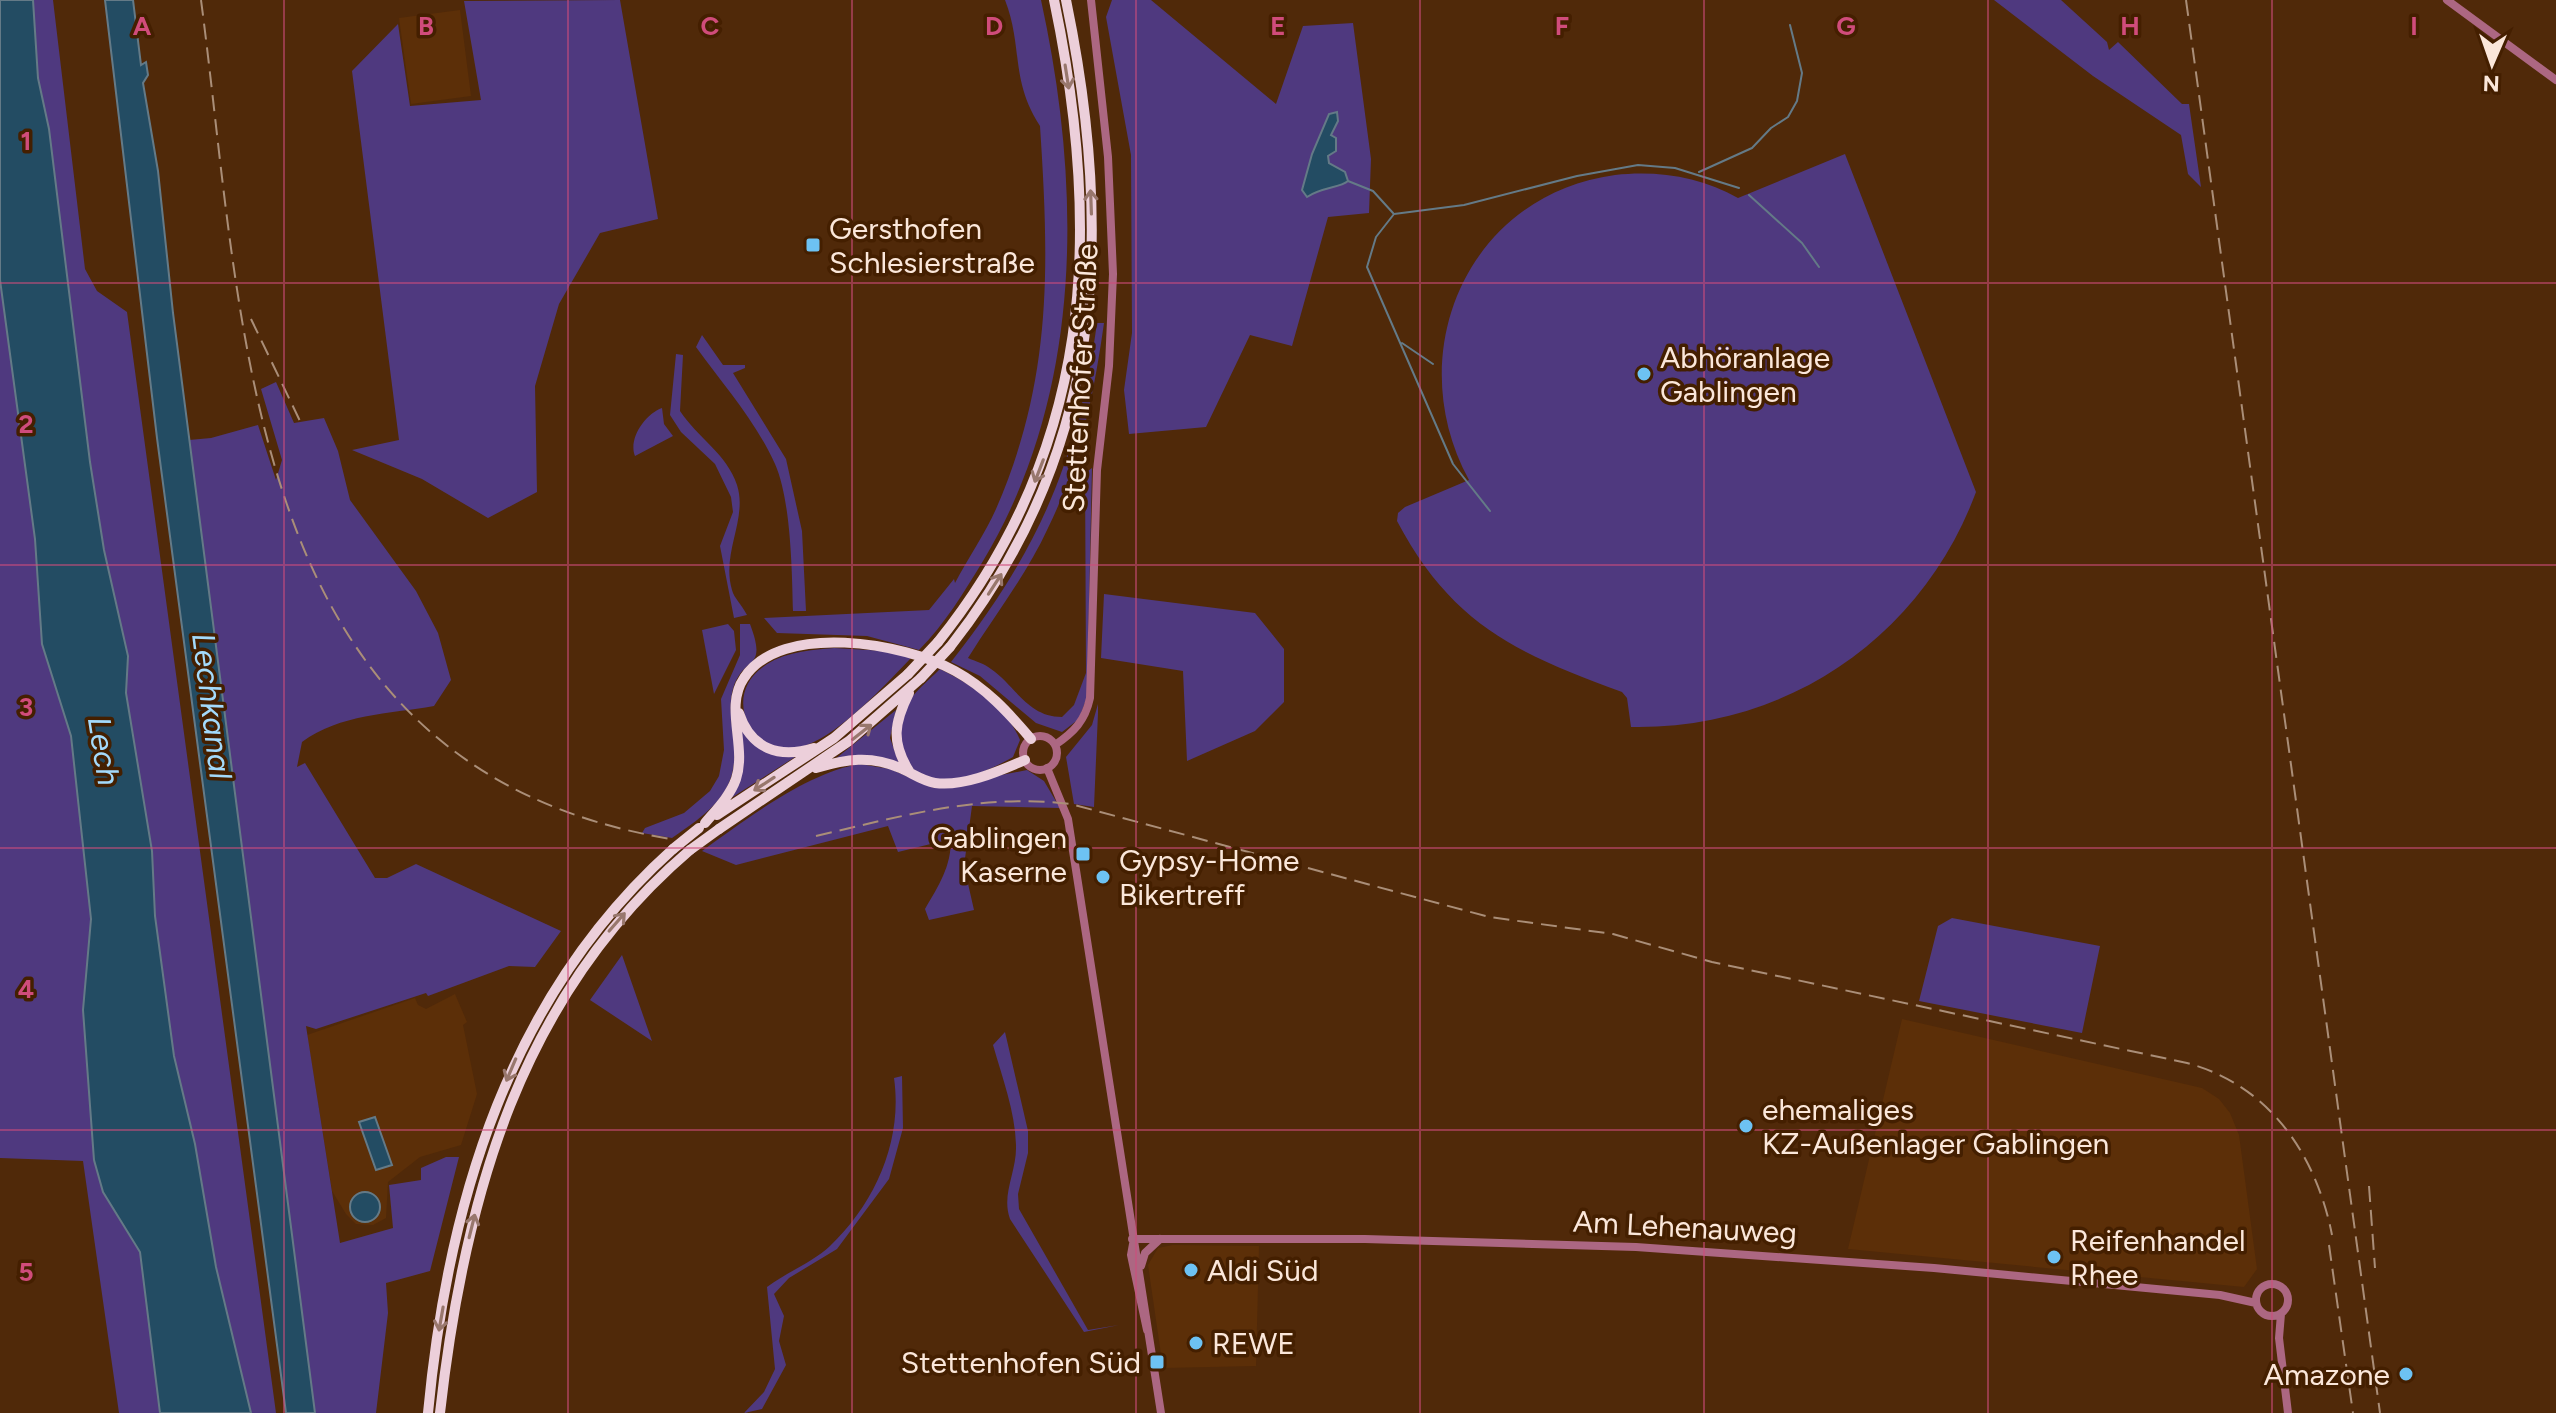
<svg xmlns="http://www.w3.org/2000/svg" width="2556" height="1413" font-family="Figtree,sans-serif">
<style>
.built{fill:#5c2f08}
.green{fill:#4f397f}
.water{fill:#234c63;stroke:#647a87;stroke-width:2}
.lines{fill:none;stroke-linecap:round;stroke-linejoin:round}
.stream{stroke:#647a87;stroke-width:2}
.tertiary{stroke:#ac6782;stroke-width:8}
.trunk{stroke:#eccfda;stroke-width:10}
.rail{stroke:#aa8e78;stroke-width:2;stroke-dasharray:16 8;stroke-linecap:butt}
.trunk-bridge{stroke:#eccfda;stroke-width:10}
.oneway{stroke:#98776d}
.grid{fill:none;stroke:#d04c7b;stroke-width:2;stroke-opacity:0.55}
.poi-dot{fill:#6dc2f3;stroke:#441f00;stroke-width:3}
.labels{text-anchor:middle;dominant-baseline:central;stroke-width:7;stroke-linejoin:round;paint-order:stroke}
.poi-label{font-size:30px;fill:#fbe7da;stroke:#441f00;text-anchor:start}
.street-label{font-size:30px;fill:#fbe7da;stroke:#441f00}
.water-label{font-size:32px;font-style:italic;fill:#a3dafb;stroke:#441f00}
.grid-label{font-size:26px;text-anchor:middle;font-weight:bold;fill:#d04c7b;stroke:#441f00;stroke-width:7;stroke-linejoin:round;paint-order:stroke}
</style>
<rect width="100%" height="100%" fill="#502909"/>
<path class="built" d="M 460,10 L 471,96 L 411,104 L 399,18 Z
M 455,994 L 467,1022 L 463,1025 L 477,1094 L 461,1145 L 420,1157 L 388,1182 L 386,1218 L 373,1225 L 356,1224 L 346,1214 L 332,1191 L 307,1035 L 415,998 L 418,1005 L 426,1009 Z
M 1902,1019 L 2202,1088 L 2219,1099 L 2230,1113 L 2239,1135 L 2257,1269 L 2244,1287 L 1848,1249 Z
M 1173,1245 L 1259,1246 L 1256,1366 L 1163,1368 L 1148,1265 L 1158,1248 Z"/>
<path class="green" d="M 33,0 L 53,0 L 85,269 L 97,291 L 127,312 L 276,1413 L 251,1413 L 216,1267 L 195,1144 L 174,1056 L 155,916 L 152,851 L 126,693 L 128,656 L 104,550 L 90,462 L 49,129 L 38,78 Z
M 620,0 L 658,219 L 600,233 L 559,304 L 535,386 L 537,492 L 488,518 L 422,479 L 352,450 L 399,440 L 352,71 L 398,24 L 410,106 L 481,100 L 464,1 Z
M 1005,0 L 1041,0 C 1082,187 1084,393 983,561 C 964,592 945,624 919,650 L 867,636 L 777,633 L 764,618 L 929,610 L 954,579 L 955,583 C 968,558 985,534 996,509 C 1053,378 1049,264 1040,126 C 1010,80 1023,46 1005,0 Z
M 1112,0 L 1151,0 L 1276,104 L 1303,26 L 1353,23 L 1371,159 L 1369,213 L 1328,217 L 1292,346 L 1250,335 L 1206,427 L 1129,434 L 1124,390 L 1132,333 L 1131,155 L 1106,17 Z
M 1994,0 L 2061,0 L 2107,42 L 2109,50 L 2118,42 L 2182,104 L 2189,104 L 2201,187 L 2188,174 L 2181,135 L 2093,76 Z
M 1845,154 L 1976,492 C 1922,638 1786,730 1631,727 L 1627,698 L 1622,692 C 1518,654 1452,625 1397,521 L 1398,513 L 1405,507 L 1469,480 C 1400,354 1467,195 1615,175 C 1657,170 1702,177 1738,198 Z
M 0,280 L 35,539 L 42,644 L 71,736 L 91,919 L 83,1010 L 94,1160 L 103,1192 L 140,1252 L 160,1413 L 119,1413 L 83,1161 L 0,1158 Z
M 1097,323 L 1104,323 C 1094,394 1080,463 1048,528 C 1027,574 995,615 968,658 C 975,661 985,664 991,669 C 1015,685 1027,717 1062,717 L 1074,705 L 1086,673 L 1085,466 L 1088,471 L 1092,468 L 1087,697 L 1079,719 L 1062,732 L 1036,723 L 980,676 L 951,662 C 1037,553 1078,461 1097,323 Z
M 702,335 L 723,365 L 745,365 L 745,368 L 733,373 L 786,459 L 802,531 L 806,611 L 793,611 C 792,571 791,500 775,464 C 755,420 724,386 696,347 Z
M 676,354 L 683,355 L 680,411 C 697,437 727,454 737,485 C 748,519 721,553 732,590 C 734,598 742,605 747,615 L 734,618 L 720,546 L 733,512 L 731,497 L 715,464 L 681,432 L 670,415 Z
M 276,382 L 294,423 L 324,418 L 338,451 L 350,500 L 416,591 L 438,633 L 451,680 L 434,706 C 389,714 340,714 302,742 L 297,767 L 305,763 L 375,878 L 387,878 L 416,864 L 561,931 L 535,967 L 509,966 L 428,996 L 426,993 L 316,1029 L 306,1026 L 340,1243 L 393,1228 L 389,1185 L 421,1180 L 421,1168 L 446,1157 L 459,1157 L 430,1271 L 386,1283 L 388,1313 L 376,1413 L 315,1413 L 189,440 L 211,438 L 258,425 L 276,480 L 282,460 L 261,389 Z
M 662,408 L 664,424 L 673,436 L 635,456 C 628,439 645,414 662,408 Z
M 1104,594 L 1255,613 L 1284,649 L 1284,702 L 1255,731 L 1187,761 L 1183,671 L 1101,658 Z
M 728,624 L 734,631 L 736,650 L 714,694 L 702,630 Z
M 740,624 L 750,624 C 769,674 741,653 732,693 C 729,708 732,726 734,742 C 739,792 711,811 672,838 L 642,833 L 645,828 L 684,813 L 710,791 L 719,776 L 724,750 L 721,699 L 740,655 Z
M 834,648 L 885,651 L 911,658 C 884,686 843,731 807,745 C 757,765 718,699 763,667 C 783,652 810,650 834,648 Z
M 940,669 C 970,684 1007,707 1020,740 L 1013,757 C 992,769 962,783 936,780 C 902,776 893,740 903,712 C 909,696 928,681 940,669 Z
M 1098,704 L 1098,713 L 1094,807 L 1074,804 L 1066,757 L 1092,725 Z
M 896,710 L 890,738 L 899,763 L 834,760 Z
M 739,725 C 754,748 769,756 795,757 L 728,800 L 734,791 Z
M 860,764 L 890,769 L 934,788 L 1027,770 L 1044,781 L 1060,808 L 972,806 L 964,866 L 974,910 L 929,920 L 925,909 C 939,885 951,867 951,839 L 898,852 L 888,826 L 736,865 L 702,851 C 745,820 808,772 860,764 Z
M 1952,918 L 2100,946 L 2082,1033 L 1919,1001 L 1938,926 Z
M 622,955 L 652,1041 L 590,1000 Z
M 1005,1032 L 1028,1131 L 1028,1153 L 1018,1194 L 1019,1209 L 1088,1330 L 1119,1325 L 1084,1332 L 1010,1219 C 1001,1194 1017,1172 1016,1145 C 1015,1111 1002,1077 993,1045 Z
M 902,1076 L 903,1128 L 889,1179 L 837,1249 L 789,1278 L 774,1294 L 784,1316 L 779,1341 L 786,1365 L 762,1409 L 744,1413 L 764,1392 L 775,1369 L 767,1287 C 787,1272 813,1262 830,1246 C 875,1203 903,1141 894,1078 Z"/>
<path class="water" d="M 0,0 L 33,0 L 38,78 L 49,129 L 90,462 L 104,550 L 128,656 L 126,693 L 152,851 L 155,916 L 174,1056 L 195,1144 L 216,1267 L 251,1413 L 160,1413 L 140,1252 L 103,1192 L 94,1160 L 83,1010 L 91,919 L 71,736 L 42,644 L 35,539 L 0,280 Z
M 105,0 L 133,0 L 141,65 L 146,62 L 148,75 L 143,83 L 158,171 L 173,313 L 315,1413 L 286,1413 L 157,438 Z
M 1337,112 L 1338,121 L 1331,135 L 1336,138 L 1336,151 L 1328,156 L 1329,163 L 1345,172 L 1348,181 C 1340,188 1322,187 1307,197 L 1302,190 L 1312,154 L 1329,114 Z
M 375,1117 L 392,1165 L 376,1170 L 359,1122 Z
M350 1207a15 15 0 1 1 30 0a15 15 0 1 1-30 0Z"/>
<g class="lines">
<path class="stream" d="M 1699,172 L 1752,148 L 1771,128 L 1788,117 L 1797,101 L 1802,73 L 1790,25
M 1348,181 L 1373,191 L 1393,213
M 1749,195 L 1802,243 L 1819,267
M 1402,343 L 1433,364
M 1490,511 L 1453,464 L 1367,267 L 1376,237 L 1394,214 L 1464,205 L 1577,176 L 1638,165 L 1675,168 L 1739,188"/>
<path class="tertiary" d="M 2447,0 L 2556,80
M1023 753a17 17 0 1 1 34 0a17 17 0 1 1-34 0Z
M 1055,745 C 1074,732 1085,721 1090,698 L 1097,470 L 1109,366 L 1113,274 L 1108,157 L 1091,0
M 1047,768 L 1068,819 L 1161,1413
M 1132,1239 L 1365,1239 L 1636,1247 L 1934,1268 L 2220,1295 L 2256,1303
M 1133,1244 L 1131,1255 L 1147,1330
M 1141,1266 L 1145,1253 L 1160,1239
M2256 1300a16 16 0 1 1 32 0a16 16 0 1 1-32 0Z
M 2281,1314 L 2279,1338 L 2288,1413"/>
<path class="trunk" d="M 938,642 C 1093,449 1103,234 1054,0
M 950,647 C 1104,452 1115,236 1066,0
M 739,713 C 751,749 779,759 814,748
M 816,768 C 846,759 871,755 900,768 C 912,773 922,781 935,783 C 964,787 999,771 1025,760
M 909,771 C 891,742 894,723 909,693
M 717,815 L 834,738 L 908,674
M 705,823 C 716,810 730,796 736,779 C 747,746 724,707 744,678 C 781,621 905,643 955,671 C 986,688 1008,712 1031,739
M 719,829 L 849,741 L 921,678
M 428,1413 C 448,1200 510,995 673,849
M 440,1413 C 464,1198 520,995 690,850"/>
<path class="rail" d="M 201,0 C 246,341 244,768 671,839
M 2186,0 L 2380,1413
M 251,319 L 300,421
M 816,836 C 902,816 982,793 1071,804 L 1489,917 L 1613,934 L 1712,962 L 2187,1063 C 2269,1085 2316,1154 2332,1235
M 2369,1186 L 2375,1268
M 2329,1245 L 2353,1413"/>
<path class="trunk-bridge" d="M 908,674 L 938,642
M 921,678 L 950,647
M 673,849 L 699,828
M 690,850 L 719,829"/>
</g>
<defs><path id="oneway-shaft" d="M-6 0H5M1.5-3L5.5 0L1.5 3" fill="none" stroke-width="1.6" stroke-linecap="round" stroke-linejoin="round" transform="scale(2)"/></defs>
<g class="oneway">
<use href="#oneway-shaft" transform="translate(1067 77) rotate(81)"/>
<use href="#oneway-shaft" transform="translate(1091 202) rotate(-92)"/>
<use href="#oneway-shaft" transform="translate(1039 471) rotate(111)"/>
<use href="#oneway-shaft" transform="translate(995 584) rotate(-57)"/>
<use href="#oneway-shaft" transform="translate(862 732) rotate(-38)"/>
<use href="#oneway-shaft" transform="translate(764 784) rotate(147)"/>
<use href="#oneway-shaft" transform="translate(617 922) rotate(-49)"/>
<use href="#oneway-shaft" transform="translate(511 1070) rotate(113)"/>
<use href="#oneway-shaft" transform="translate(472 1226) rotate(-76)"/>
<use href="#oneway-shaft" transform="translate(441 1319) rotate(100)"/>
</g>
<path class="grid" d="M 284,0 L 284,1413M 568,0 L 568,1413M 852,0 L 852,1413M 1136,0 L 1136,1413M 1420,0 L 1420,1413M 1704,0 L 1704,1413M 1988,0 L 1988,1413M 2272,0 L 2272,1413M 0,283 L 2556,283M 0,565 L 2556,565M 0,848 L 2556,848M 0,1130 L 2556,1130"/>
<g class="poi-dot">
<rect x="805" y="237" width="16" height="16" rx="4"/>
<circle cx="1644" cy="374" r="8"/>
<rect x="1075" y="846" width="16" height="16" rx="4"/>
<circle cx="1103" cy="877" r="8"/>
<circle cx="1746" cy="1126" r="8"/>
<circle cx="2054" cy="1257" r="8"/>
<circle cx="1191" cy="1270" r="8"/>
<circle cx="1196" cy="1343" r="8"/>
<rect x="1149" y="1354" width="16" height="16" rx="4"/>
<circle cx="2406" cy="1374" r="8"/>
</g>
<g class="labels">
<g class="poi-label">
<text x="829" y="228">Gersthofen<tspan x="829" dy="34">Schlesierstraße</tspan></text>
<text x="1660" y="357">Abhöranlage<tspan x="1660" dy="34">Gablingen</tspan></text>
<text x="1067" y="837" text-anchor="end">Gablingen<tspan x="1067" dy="34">Kaserne</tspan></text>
<text x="1119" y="860">Gypsy-Home<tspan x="1119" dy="34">Bikertreff</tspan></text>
<text x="1762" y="1109">ehemaliges<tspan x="1762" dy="34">KZ-Außenlager Gablingen</tspan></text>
<text x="2070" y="1240">Reifenhandel<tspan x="2070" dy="34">Rhee</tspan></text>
<text x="1207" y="1270">Aldi Süd</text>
<text x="1212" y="1343">REWE</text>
<text x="1141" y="1362" text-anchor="end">Stettenhofen Süd</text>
<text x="2390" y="1374" text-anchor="end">Amazone</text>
</g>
<g class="street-label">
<text transform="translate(1080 378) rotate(-87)">Stettenhofer Straße</text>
<text transform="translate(1685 1227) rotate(3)">Am Lehenauweg</text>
</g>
<g class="water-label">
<text transform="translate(212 706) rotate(83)">Lechkanal</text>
<text transform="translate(104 751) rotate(81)">Lech</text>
</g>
</g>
<g class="grid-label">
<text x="142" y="35">A</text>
<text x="426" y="35">B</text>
<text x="710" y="35">C</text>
<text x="994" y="35">D</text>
<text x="1278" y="35">E</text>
<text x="1562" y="35">F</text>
<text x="1846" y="35">G</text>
<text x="2130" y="35">H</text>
<text x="2414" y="35">I</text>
<text x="26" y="150">1</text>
<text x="26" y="433">2</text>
<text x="26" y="716">3</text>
<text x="26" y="998">4</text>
<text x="26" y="1281">5</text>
</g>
<g transform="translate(2492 64) rotate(182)" stroke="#441f00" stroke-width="6" paint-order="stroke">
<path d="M0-6L14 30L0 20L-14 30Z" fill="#fbe7da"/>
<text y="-12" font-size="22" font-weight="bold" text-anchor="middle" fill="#fbe7da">N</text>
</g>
</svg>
